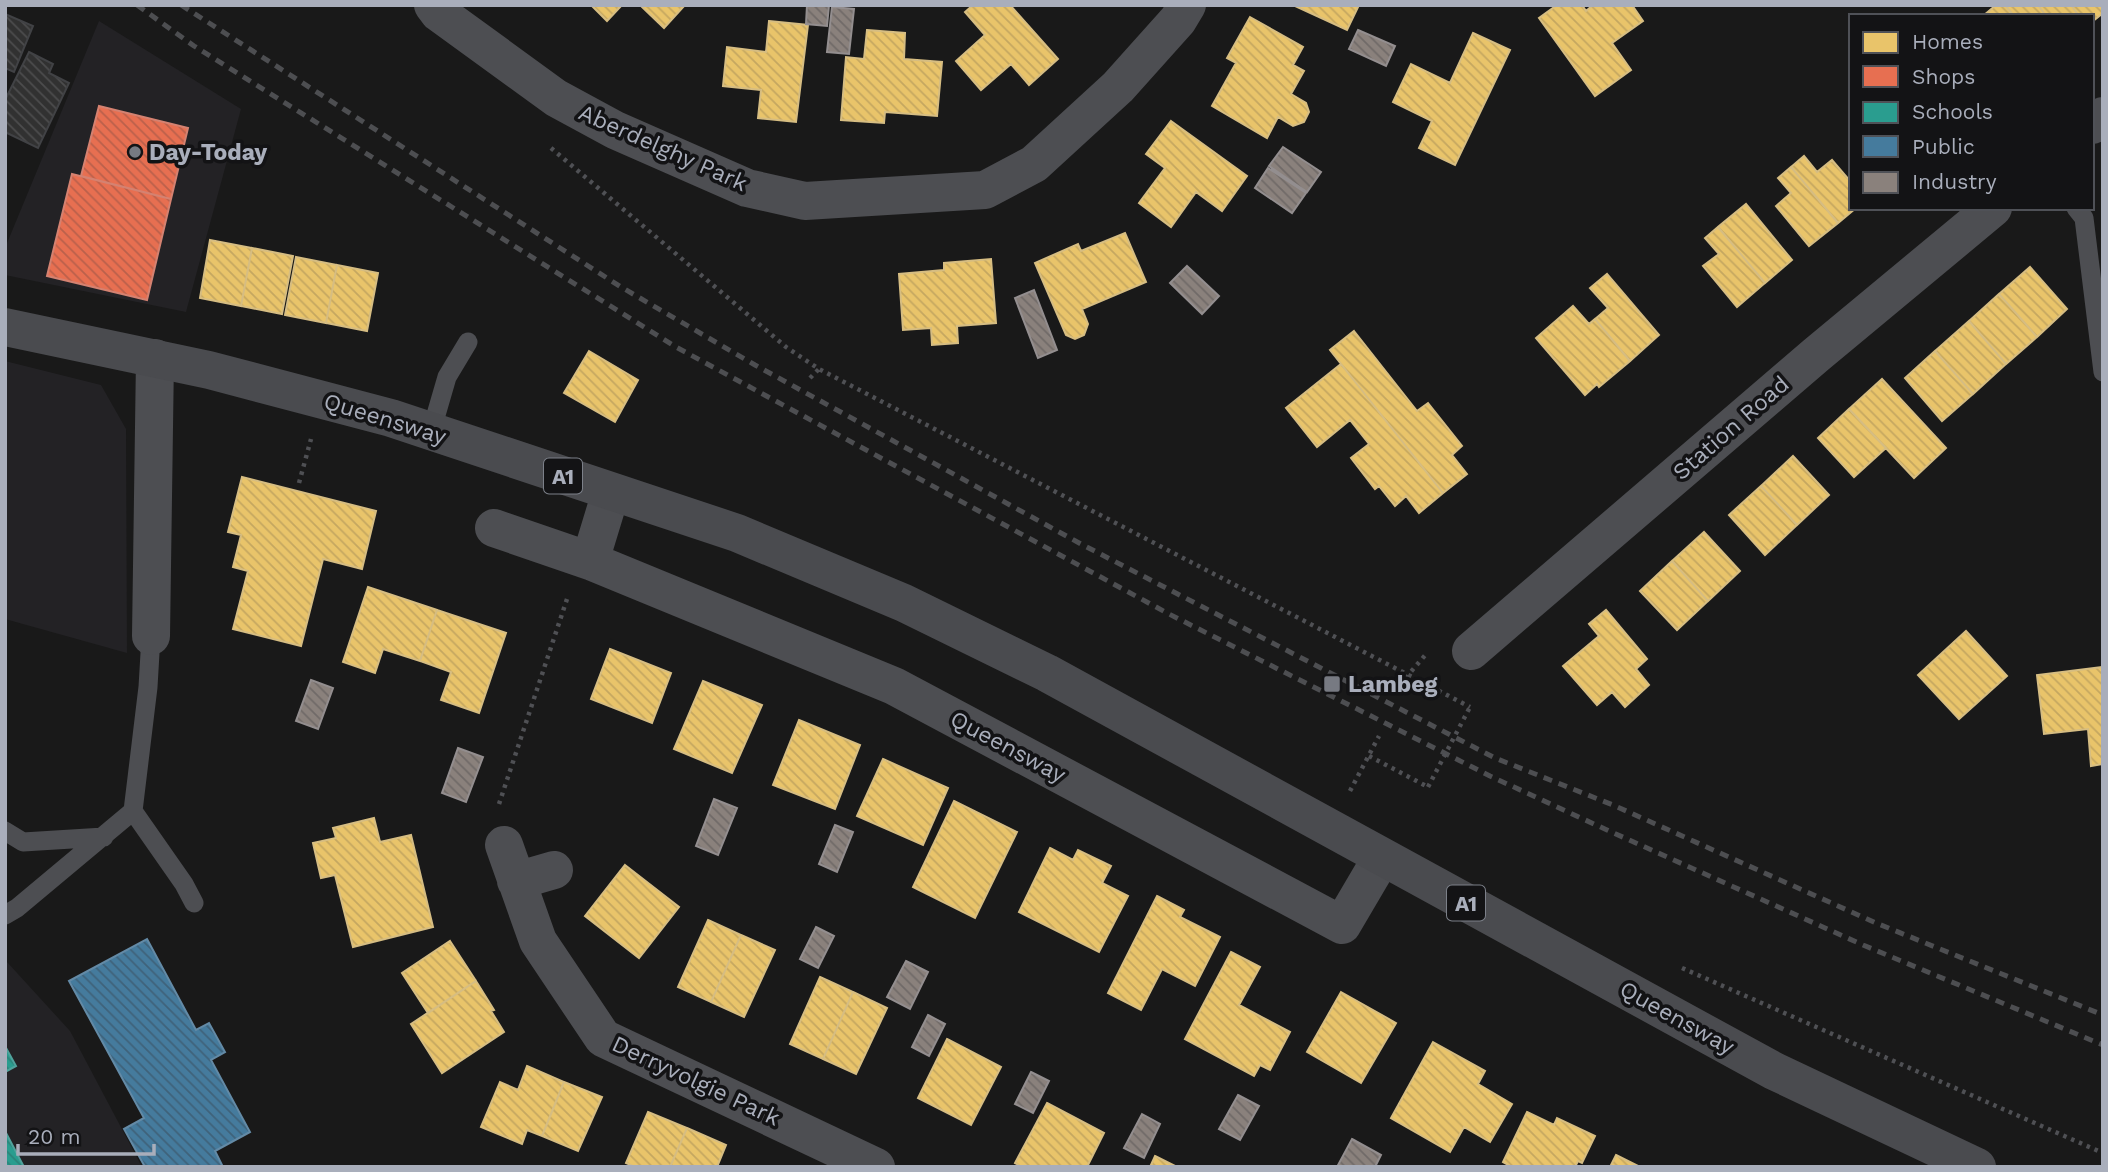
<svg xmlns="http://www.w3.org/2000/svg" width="2108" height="1172" font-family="'Work Sans',sans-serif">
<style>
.built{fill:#232225}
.homes{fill:url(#homes-back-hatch);stroke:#d6bd82;stroke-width:2}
.shops{fill:url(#shops-back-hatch);stroke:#d48271;stroke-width:2}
.schools{fill:url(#schools-back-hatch);stroke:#50a29c;stroke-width:2}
.public{fill:url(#public-back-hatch);stroke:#638aa6;stroke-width:2}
.industry{fill:url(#industry-back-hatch);stroke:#938e8f;stroke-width:2}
.building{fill:url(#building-back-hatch);stroke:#414245;stroke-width:2}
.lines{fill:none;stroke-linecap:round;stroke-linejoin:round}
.path{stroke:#4f5054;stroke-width:4.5;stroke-dasharray:3.5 5;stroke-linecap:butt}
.lane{stroke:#4d4e52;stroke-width:19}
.street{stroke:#4d4e52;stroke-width:38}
.highway{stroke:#4a4b4f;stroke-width:38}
.rail{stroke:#4d4e51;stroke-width:5;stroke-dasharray:9 7;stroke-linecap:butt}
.path-bridge{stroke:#4f5054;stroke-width:4.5;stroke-dasharray:3.5 5;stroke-linecap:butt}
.poi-dot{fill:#777a82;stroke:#131315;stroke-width:2.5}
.labels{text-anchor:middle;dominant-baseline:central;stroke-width:7;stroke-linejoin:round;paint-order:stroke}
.shield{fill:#131315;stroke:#7c8089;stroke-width:2}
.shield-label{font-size:21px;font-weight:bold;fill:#a9aebb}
.street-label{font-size:23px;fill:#a9aebb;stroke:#131315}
.poi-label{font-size:23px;font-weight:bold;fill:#a9aebb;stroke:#131315;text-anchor:start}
</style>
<defs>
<pattern id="homes-back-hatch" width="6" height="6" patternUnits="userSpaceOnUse" patternTransform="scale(1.75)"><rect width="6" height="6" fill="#e9c46a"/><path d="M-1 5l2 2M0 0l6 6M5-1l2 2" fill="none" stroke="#c5a760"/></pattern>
<pattern id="shops-back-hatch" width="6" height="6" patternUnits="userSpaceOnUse" patternTransform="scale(1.75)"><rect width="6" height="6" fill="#e76f51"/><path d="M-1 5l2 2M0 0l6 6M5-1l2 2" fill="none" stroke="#ba604b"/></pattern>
<pattern id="schools-back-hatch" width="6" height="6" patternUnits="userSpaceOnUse" patternTransform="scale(1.75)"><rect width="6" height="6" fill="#2a9d8f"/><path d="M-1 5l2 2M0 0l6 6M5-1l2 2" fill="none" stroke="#2c8379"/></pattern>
<pattern id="public-back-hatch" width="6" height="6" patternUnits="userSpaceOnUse" patternTransform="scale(1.75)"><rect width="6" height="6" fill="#457b9d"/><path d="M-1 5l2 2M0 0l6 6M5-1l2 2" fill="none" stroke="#3f627a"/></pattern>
<pattern id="industry-back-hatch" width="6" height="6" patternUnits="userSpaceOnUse" patternTransform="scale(1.75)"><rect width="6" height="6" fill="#8a817c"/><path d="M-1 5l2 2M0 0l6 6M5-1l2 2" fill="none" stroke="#706a68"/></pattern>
<pattern id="building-back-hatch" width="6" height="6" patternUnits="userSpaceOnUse" patternTransform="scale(1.75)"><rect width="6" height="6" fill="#313131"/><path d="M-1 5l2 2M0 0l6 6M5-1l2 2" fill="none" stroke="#4c4c4d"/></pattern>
</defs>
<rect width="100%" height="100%" fill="#191919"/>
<path class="built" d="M 99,21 L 241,109 L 186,312 L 5,275 L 5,248 Z
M 5,361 L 101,385 L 126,429 L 127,653 L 5,619 Z
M 7,962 L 70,1031 L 142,1167 L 5,1167 L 5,963 Z"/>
<path class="homes" d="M 591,5 L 622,5 L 607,21 Z
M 640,5 L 685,5 L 664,28 Z
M 973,5 L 1010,5 L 1058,59 L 1029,85 L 1011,64 L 981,90 L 956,61 L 985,35 L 965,12 Z
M 1293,5 L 1359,5 L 1347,30 Z
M 1557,5 L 1582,5 L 1586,11 L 1593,5 L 1632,5 L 1643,21 L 1612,43 L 1631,70 L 1595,96 L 1539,18 Z
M 1996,5 L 2005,5 L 2014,16 L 1983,16 Z
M 2005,5 L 2038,5 L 2046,16 L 2014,16 Z
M 2038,5 L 2071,5 L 2079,16 L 2046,16 Z
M 2071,5 L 2103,5 L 2103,13 L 2092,22 L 2092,16 L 2079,16 Z
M 1250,17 L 1303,47 L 1293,65 L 1304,71 L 1291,94 L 1306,103 L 1309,112 L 1304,122 L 1293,126 L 1278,117 L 1267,138 L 1212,106 L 1236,63 L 1227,58 Z
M 769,21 L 808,25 L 796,122 L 758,118 L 761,90 L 723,86 L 727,47 L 766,52 Z
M 867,30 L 905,33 L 904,59 L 942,62 L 937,116 L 885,112 L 884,123 L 841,120 L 846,57 L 864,59 Z
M 1473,33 L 1510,50 L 1455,165 L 1419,148 L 1432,121 L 1393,102 L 1411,64 L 1450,83 Z
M 1171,121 L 1247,176 L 1222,211 L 1196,192 L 1171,227 L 1139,203 L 1165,168 L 1146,154 Z
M 1804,156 L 1817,172 L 1832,160 L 1851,182 L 1851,208 L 1856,208 L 1838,223 L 1791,167 Z
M 1791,167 L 1838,223 L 1809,246 L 1776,206 L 1791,193 L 1778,178 Z
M 1746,204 L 1792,260 L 1765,283 L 1718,227 Z
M 1718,227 L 1765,283 L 1737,307 L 1703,266 L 1719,254 L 1705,238 Z
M 1125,233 L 1146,282 L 1082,309 L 1088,324 L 1084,335 L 1075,339 L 1066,335 L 1035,263 L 1078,244 L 1081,251 Z
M 210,240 L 252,248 L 241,306 L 200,298 Z
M 252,248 L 293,256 L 282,314 L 241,306 Z
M 296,257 L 337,265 L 326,323 L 285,315 Z
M 991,259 L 996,323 L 957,326 L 958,343 L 932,345 L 931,328 L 903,330 L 899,274 L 944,270 L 944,263 Z
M 337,265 L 378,273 L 367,331 L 326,323 Z
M 2030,267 L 2067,309 L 2037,337 L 1999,294 Z
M 1607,274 L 1659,335 L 1630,361 L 1595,319 L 1608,308 L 1590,288 Z
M 1999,294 L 2037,337 L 2006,364 L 1969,321 Z
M 1573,306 L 1589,324 L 1595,319 L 1630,361 L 1599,387 L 1597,384 L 1585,395 L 1536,338 Z
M 1969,321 L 2006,364 L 1973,394 L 1935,351 Z
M 1354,331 L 1417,411 L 1428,403 L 1462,446 L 1452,455 L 1467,474 L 1443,493 L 1330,350 Z
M 589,351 L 638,380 L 615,422 L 564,393 Z
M 1935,351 L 1973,394 L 1942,421 L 1905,378 Z
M 1341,364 L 1443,493 L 1419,513 L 1406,496 L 1395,506 L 1379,486 L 1375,489 L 1351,458 L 1369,444 L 1350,420 L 1317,447 L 1286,408 Z
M 1882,379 L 1946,448 L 1914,478 L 1849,409 Z
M 1849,409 L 1886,448 L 1854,477 L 1818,438 Z
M 1793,456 L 1829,495 L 1797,525 L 1761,486 Z
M 242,477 L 376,511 L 362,569 L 323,559 L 301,646 L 233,629 L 248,571 L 233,567 L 241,535 L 228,532 Z
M 1761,486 L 1797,525 L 1765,555 L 1729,515 Z
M 1704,532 L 1740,571 L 1708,601 L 1672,561 Z
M 1672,561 L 1708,601 L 1677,630 L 1640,591 Z
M 368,587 L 437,610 L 420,661 L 383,649 L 375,673 L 343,662 Z
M 437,610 L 506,633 L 479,713 L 441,700 L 451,672 L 420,661 Z
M 1606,610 L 1647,659 L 1636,669 L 1649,685 L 1625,707 L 1612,692 L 1597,705 L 1563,666 L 1599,636 L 1589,624 Z
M 1966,631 L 2007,676 L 1959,719 L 1918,675 Z
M 610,649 L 671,673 L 652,723 L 591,699 Z
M 2103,667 L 2103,764 L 2091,766 L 2088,729 L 2044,734 L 2037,675 Z
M 703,681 L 762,705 L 732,773 L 674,749 Z
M 799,720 L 860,745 L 835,809 L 773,785 Z
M 883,759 L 948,788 L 923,845 L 857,816 Z
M 954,801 L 1017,832 L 975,918 L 913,887 Z
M 374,818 L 380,842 L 411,835 L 433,927 L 353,947 L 335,875 L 321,878 L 313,843 L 336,838 L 333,828 Z
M 1050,848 L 1073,860 L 1078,850 L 1111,866 L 1102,883 L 1128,896 L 1099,952 L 1019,912 Z
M 625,865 L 679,907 L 639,958 L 585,916 Z
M 1157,896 L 1184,910 L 1180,917 L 1220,937 L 1195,986 L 1162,969 L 1141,1010 L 1108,993 Z
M 708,920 L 741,935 L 711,1002 L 678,987 Z
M 741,935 L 775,950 L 744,1017 L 711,1002 Z
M 450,941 L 476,981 L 428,1013 L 402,973 Z
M 1231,952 L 1260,967 L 1239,1005 L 1290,1032 L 1270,1070 L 1260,1065 L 1254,1076 L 1185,1039 Z
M 820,977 L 853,992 L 823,1059 L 790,1044 Z
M 476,981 L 494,1010 L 491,1011 L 504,1032 L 442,1073 L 411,1024 Z
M 853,992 L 887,1008 L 856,1074 L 823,1059 Z
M 1341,992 L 1396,1023 L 1361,1083 L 1307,1052 Z
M 947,1039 L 1001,1067 L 971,1125 L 918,1098 Z
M 1433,1042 L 1485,1071 L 1478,1084 L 1512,1104 L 1490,1142 L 1464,1127 L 1450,1152 L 1391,1118 Z
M 527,1066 L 564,1082 L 542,1136 L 527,1130 L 522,1144 L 481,1127 L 500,1082 L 518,1090 Z
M 564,1082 L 602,1097 L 578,1151 L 542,1136 Z
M 1047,1103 L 1104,1133 L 1087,1167 L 1022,1167 L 1015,1163 Z
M 648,1112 L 687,1128 L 670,1167 L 635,1167 L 626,1163 Z
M 1527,1112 L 1554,1125 L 1557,1118 L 1595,1136 L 1582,1163 L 1578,1161 L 1575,1167 L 1512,1167 L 1503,1162 Z
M 687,1128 L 726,1145 L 717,1167 L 670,1167 Z
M 1616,1155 L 1640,1167 L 1610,1167 Z
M 1155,1156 L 1177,1167 L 1150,1167 Z"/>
<path class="shops" d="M 99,106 L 188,128 L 171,199 L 81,176 Z
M 72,174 L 171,199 L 147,300 L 47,276 Z"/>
<path class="schools" d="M 5,1046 L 16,1066 L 5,1072 Z
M 5,1131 L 24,1167 L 5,1167 Z"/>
<path class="public" d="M 147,939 L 196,1030 L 209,1023 L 225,1052 L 211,1060 L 250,1132 L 215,1151 L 223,1167 L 145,1167 L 124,1129 L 144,1118 L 69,981 Z"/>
<path class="industry" d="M 807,5 L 829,5 L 827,26 L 806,24 Z
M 832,7 L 854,9 L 849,54 L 827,52 Z
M 1358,30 L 1395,46 L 1386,66 L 1349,49 Z
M 1283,147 L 1321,172 L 1307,192 L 1269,166 Z
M 1268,168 L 1306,193 L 1292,213 L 1255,188 Z
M 1187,266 L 1219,296 L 1202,314 L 1170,283 Z
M 1034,290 L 1057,350 L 1038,358 L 1015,298 Z
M 311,680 L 333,688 L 318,729 L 296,721 Z
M 458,748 L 483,757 L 466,802 L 442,793 Z
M 714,799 L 737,808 L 718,855 L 696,846 Z
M 835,825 L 853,832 L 837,872 L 819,864 Z
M 816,927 L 834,936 L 818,968 L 800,959 Z
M 906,961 L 928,972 L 910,1009 L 887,997 Z
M 928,1015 L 945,1024 L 929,1056 L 912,1047 Z
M 1031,1072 L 1049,1081 L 1033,1113 L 1015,1104 Z
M 1238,1095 L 1259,1106 L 1240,1140 L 1219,1129 Z
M 1142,1114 L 1160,1124 L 1144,1158 L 1124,1148 Z
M 1352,1139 L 1381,1155 L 1375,1167 L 1337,1167 Z"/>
<path class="building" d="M 5,14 L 33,26 L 14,72 L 5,68 Z
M 29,52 L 53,64 L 49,73 L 69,83 L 38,148 L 5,132 L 5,100 Z"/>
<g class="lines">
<path class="path" d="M 551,148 L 786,347 L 819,369 L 1470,707
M 810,378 L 819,369
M 299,483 L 311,439
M 1403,686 L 1409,674 L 1427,653
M 1369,756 L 1428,787
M 1350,791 L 1379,736
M 499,804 L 568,596
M 1682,968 L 2103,1153"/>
<path class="lane" d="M 2076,208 L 2084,218 L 2103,372
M 431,432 L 447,377 L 468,342
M 133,811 L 184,884 L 194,903
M 5,831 L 23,842 L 104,837
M 5,915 L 17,908 L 133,811 L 148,687 L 151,636"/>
<path class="street" d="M 433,5 L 439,13 L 556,98 L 615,130 L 747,188 L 805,201 L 985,190 L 1034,164 L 1118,87 L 1178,20 L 1187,5
M 2092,125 L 2103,116
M 494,528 L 590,561 L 894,686 L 1342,925 L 1382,857
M 590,561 L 611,492
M 151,636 L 155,358
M 1471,651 L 1816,355 L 1993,208
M 504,845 L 538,941 L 603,1038 L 876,1167
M 516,881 L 554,870"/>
<path class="highway" d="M 5,327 L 209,370 L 391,418 L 737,533 L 904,603 L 1047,673 L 1774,1071 L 1977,1167"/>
<path class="rail" d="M 137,5 L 194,46 L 676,347 L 1169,614 L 1490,776 L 1607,830 L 1863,945 L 2103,1045
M 181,5 L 621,287 L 755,365 L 1081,544 L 1495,758 L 1613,805 L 1876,923 L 2103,1015"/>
<path class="path-bridge" d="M 1428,787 L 1470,707"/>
</g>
<g class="poi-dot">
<circle cx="135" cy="152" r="7"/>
<rect x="1323" y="675" width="18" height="18" rx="3.5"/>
</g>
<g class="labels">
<g class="shield">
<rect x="544" y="458.5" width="38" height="35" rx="5"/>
<rect x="1447" y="885.5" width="38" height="35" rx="5"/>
</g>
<g class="shield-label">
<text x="563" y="476">A1</text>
<text x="1466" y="903">A1</text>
</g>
<g class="street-label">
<text transform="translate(663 148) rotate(24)">Aberdelghy Park</text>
<text transform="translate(385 419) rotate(17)">Queensway</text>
<text transform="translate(1731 428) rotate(-41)">Station Road</text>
<text transform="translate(1008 747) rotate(28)">Queensway</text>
<text transform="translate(1677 1018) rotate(29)">Queensway</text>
<text transform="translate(696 1081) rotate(25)">Derryvolgie Park</text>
</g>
<g class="poi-label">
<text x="149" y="152">Day-Today</text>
<text x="1348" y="684">Lambeg</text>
</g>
</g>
<rect width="2108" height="1172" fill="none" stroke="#a9aebb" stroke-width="14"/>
<rect x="1849" y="14" width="245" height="196" fill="#131315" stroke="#4f5157" stroke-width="2"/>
<rect x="1863" y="32" width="35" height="21" fill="#e9c46a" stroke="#4f5157" stroke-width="2"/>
<text x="1912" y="49" font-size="21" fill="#a9aebb">Homes</text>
<rect x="1863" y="66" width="35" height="21" fill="#e76f51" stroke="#4f5157" stroke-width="2"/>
<text x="1912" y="84" font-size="21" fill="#a9aebb">Shops</text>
<rect x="1863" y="102" width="35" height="21" fill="#2a9d8f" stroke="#4f5157" stroke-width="2"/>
<text x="1912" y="119" font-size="21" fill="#a9aebb">Schools</text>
<rect x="1863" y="136" width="35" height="21" fill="#457b9d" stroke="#4f5157" stroke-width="2"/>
<text x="1912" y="154" font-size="21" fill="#a9aebb">Public</text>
<rect x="1863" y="172" width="35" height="21" fill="#8a817c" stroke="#4f5157" stroke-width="2"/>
<text x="1912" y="189" font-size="21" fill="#a9aebb">Industry</text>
<path d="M18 1144v10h136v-10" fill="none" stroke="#a9aebb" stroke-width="3.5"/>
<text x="28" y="1144" font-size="21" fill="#a9aebb" stroke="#131315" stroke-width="5" paint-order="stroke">20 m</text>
</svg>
